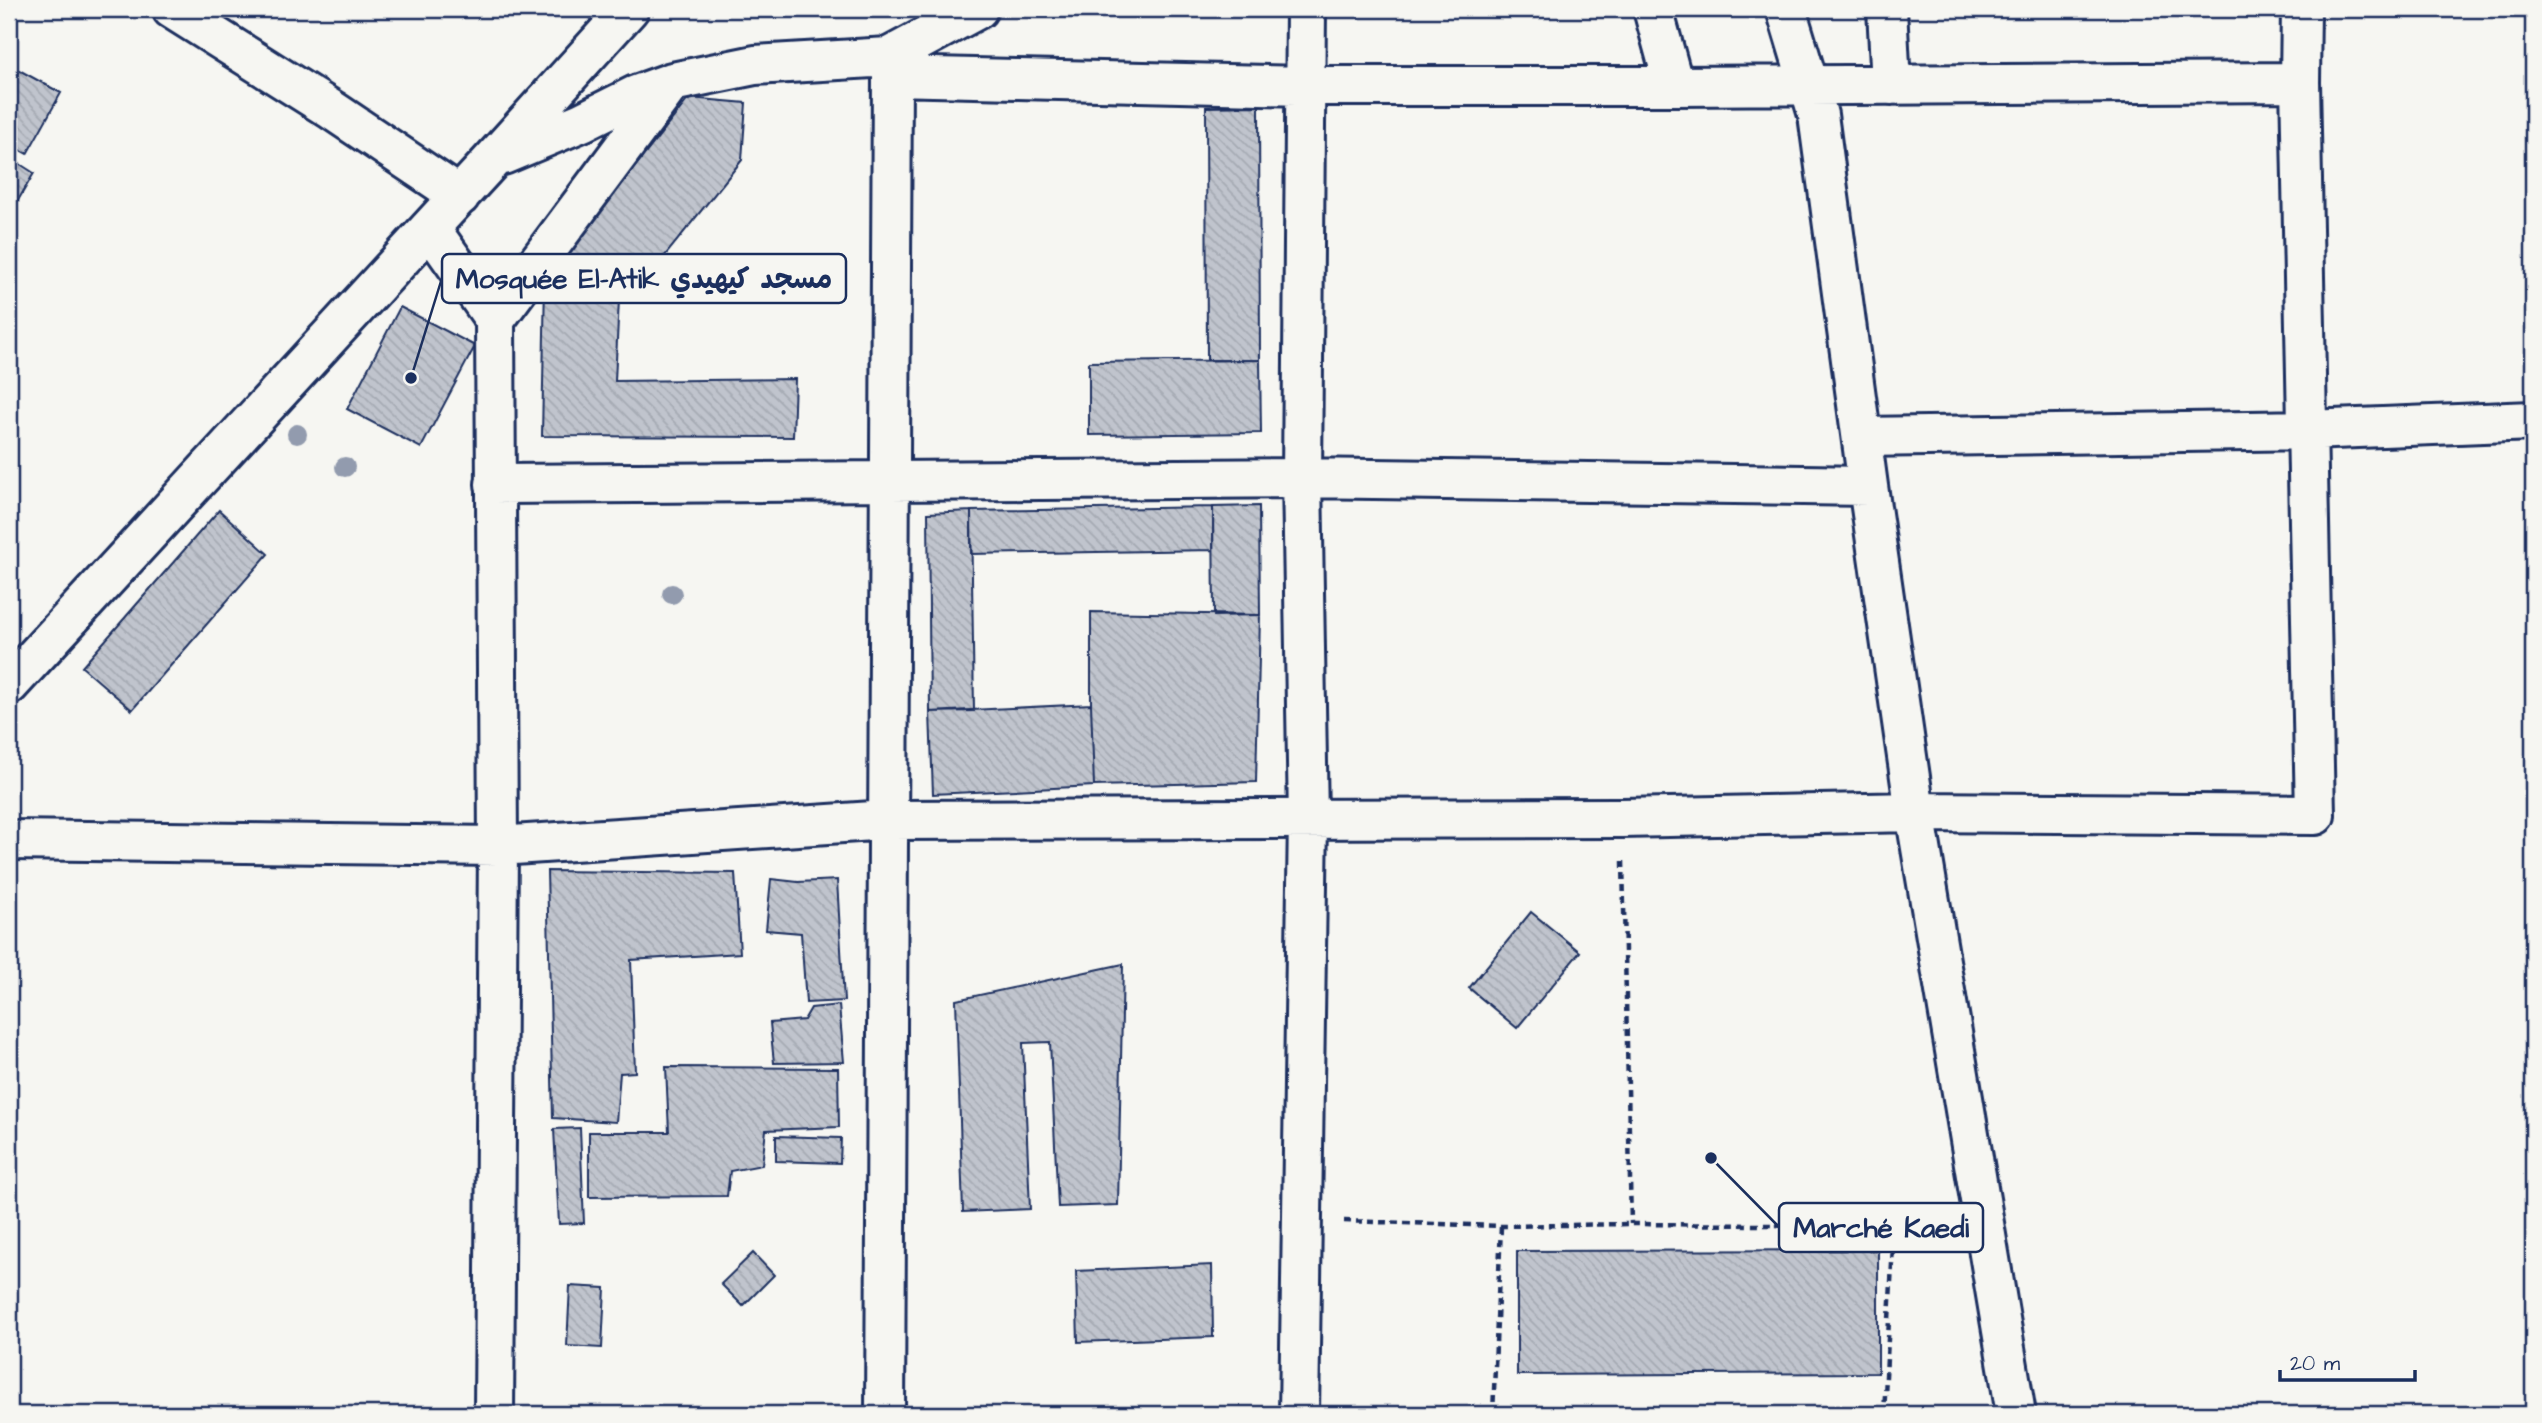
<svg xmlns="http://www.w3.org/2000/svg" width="2542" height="1423" font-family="'Architects Daughter','Playpen Sans Arabic',sans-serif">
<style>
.building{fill:url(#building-back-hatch);stroke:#1b2f5e;stroke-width:2}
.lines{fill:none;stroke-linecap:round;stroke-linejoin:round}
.minor-casing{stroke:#1b2f5e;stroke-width:44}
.path{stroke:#1b2f5e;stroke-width:4.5;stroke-dasharray:7 5;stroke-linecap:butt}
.minor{stroke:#f6f6f2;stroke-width:38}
.tree{fill:#929bae}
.leader{fill:none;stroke:#1b2f5e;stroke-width:2.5}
.callout-dot{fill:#1b2f5e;stroke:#f6f6f2;stroke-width:2.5}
.callout{fill:#f6f6f2;stroke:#1b2f5e;stroke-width:2.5}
.callout-label{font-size:28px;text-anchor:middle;font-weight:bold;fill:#1b2f5e}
</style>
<defs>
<pattern id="building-back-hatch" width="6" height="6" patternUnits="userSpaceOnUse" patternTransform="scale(1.75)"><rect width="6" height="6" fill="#c0c4cd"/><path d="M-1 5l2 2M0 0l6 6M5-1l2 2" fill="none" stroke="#a4a9b2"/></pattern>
</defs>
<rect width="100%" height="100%" fill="#f6f6f2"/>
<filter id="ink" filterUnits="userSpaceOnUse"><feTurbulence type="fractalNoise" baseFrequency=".0143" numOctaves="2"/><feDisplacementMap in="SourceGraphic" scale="14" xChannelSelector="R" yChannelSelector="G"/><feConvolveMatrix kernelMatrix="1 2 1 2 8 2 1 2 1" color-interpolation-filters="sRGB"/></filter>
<g filter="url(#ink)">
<path class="building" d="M 19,70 L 61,93 L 27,154 L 9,144 L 9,87 Z
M 689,98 L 746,103 L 742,160 L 647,278 L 619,299 L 615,381 L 795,379 L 793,437 L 542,436 L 545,282 Z
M 1259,106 L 1260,360 L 1207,360 L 1206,107 Z
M 9,157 L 34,173 L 13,209 L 9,207 Z
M 400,307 L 475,346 L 421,448 L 347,409 Z
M 1260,360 L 1261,433 L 1089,435 L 1089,362 Z
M 1259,506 L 1260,615 L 1214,616 L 1213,507 Z
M 1213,507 L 1213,550 L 971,554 L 971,511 Z
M 219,510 L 268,554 L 132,710 L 82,667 Z
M 971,511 L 974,711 L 930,712 L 928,513 Z
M 1091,612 L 1260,615 L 1256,782 L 1094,786 L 1091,704 Z
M 1091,704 L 1094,786 L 933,794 L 930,712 Z
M 547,871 L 735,873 L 740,953 L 631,960 L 635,1072 L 620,1073 L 616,1122 L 553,1118 Z
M 771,879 L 798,882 L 837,880 L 844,1001 L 806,1003 L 801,933 L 766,930 Z
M 1531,912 L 1580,952 L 1517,1028 L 1469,988 Z
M 1123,964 L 1118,1205 L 1058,1207 L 1050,1042 L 1023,1043 L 1030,1209 L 963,1212 L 956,1000 Z
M 839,1005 L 844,1062 L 774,1063 L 770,1023 L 804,1020 L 811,1008 Z
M 666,1067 L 838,1068 L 839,1127 L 766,1130 L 762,1165 L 730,1171 L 727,1196 L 589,1197 L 589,1132 L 669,1132 Z
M 580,1128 L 584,1223 L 559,1224 L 554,1129 Z
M 776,1136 L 841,1138 L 840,1163 L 776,1161 Z
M 1878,1250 L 1878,1373 L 1517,1375 L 1517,1251 Z
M 753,1253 L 774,1275 L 743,1306 L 721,1284 Z
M 1212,1265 L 1213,1337 L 1078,1342 L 1076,1271 Z
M 570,1286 L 605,1288 L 602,1348 L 567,1346 Z"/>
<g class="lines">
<g class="minor-casing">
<path id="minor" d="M 172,9 L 332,110 L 460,196
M 1786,9 L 1818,115 L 1868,486 L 1915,812 L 2016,1414
M 1887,9 L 1891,85
M 892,76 L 1306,86 L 1674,86 L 1653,9
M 1674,86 L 2300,82
M 503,155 L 582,122 L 636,95 L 672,82 L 755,65 L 889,57 L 978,9
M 430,228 L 495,320 L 498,846 L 494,1414
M 495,320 L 672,82
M 1862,437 L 2308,430 L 2533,421
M 495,484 L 1302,478 L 1868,486
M 9,685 L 494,158 L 629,9
M 9,840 L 498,846 L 888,820 L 1622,818 L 1915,812 L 2315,815 L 2300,82 L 2301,9
M 885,1414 L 892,76 L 889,57
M 1299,1414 L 1308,819 L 1302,478 L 1306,9"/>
</g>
<path class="path" d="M 1623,861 L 1631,1224
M 1344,1221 L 1501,1226 L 1631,1224 L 1894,1226 L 1940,1217
M 1493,1414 L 1501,1226
M 1884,1414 L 1894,1226"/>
<use href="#minor" class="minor"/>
</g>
<g class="tree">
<circle cx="297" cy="434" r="10"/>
<circle cx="345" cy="467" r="10"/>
<circle cx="672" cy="594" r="10"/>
</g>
</g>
<path class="leader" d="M411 378L442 278M1711 1158L1779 1227"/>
<g class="callout-dot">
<circle cx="411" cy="378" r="7"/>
<circle cx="1711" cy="1158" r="7"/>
</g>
<g class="callout">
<rect x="442" y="254" width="404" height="49" rx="7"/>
<rect x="1779" y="1203" width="204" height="49" rx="7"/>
</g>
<g class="callout-label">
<text x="644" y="288">Mosquée El-Atik مسجد كيهيدي</text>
<text x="1881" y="1237">Marché Kaedi</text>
</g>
<rect width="2542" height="1423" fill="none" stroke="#f6f6f2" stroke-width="35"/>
<rect x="18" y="18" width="2507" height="1388" fill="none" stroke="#1b2f5e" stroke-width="2.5" filter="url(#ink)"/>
<path d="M2280 1370v10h135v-10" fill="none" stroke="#1b2f5e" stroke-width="3.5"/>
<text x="2290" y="1370" font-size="21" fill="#1b2f5e" stroke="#f6f6f2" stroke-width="5" paint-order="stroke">20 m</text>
</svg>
